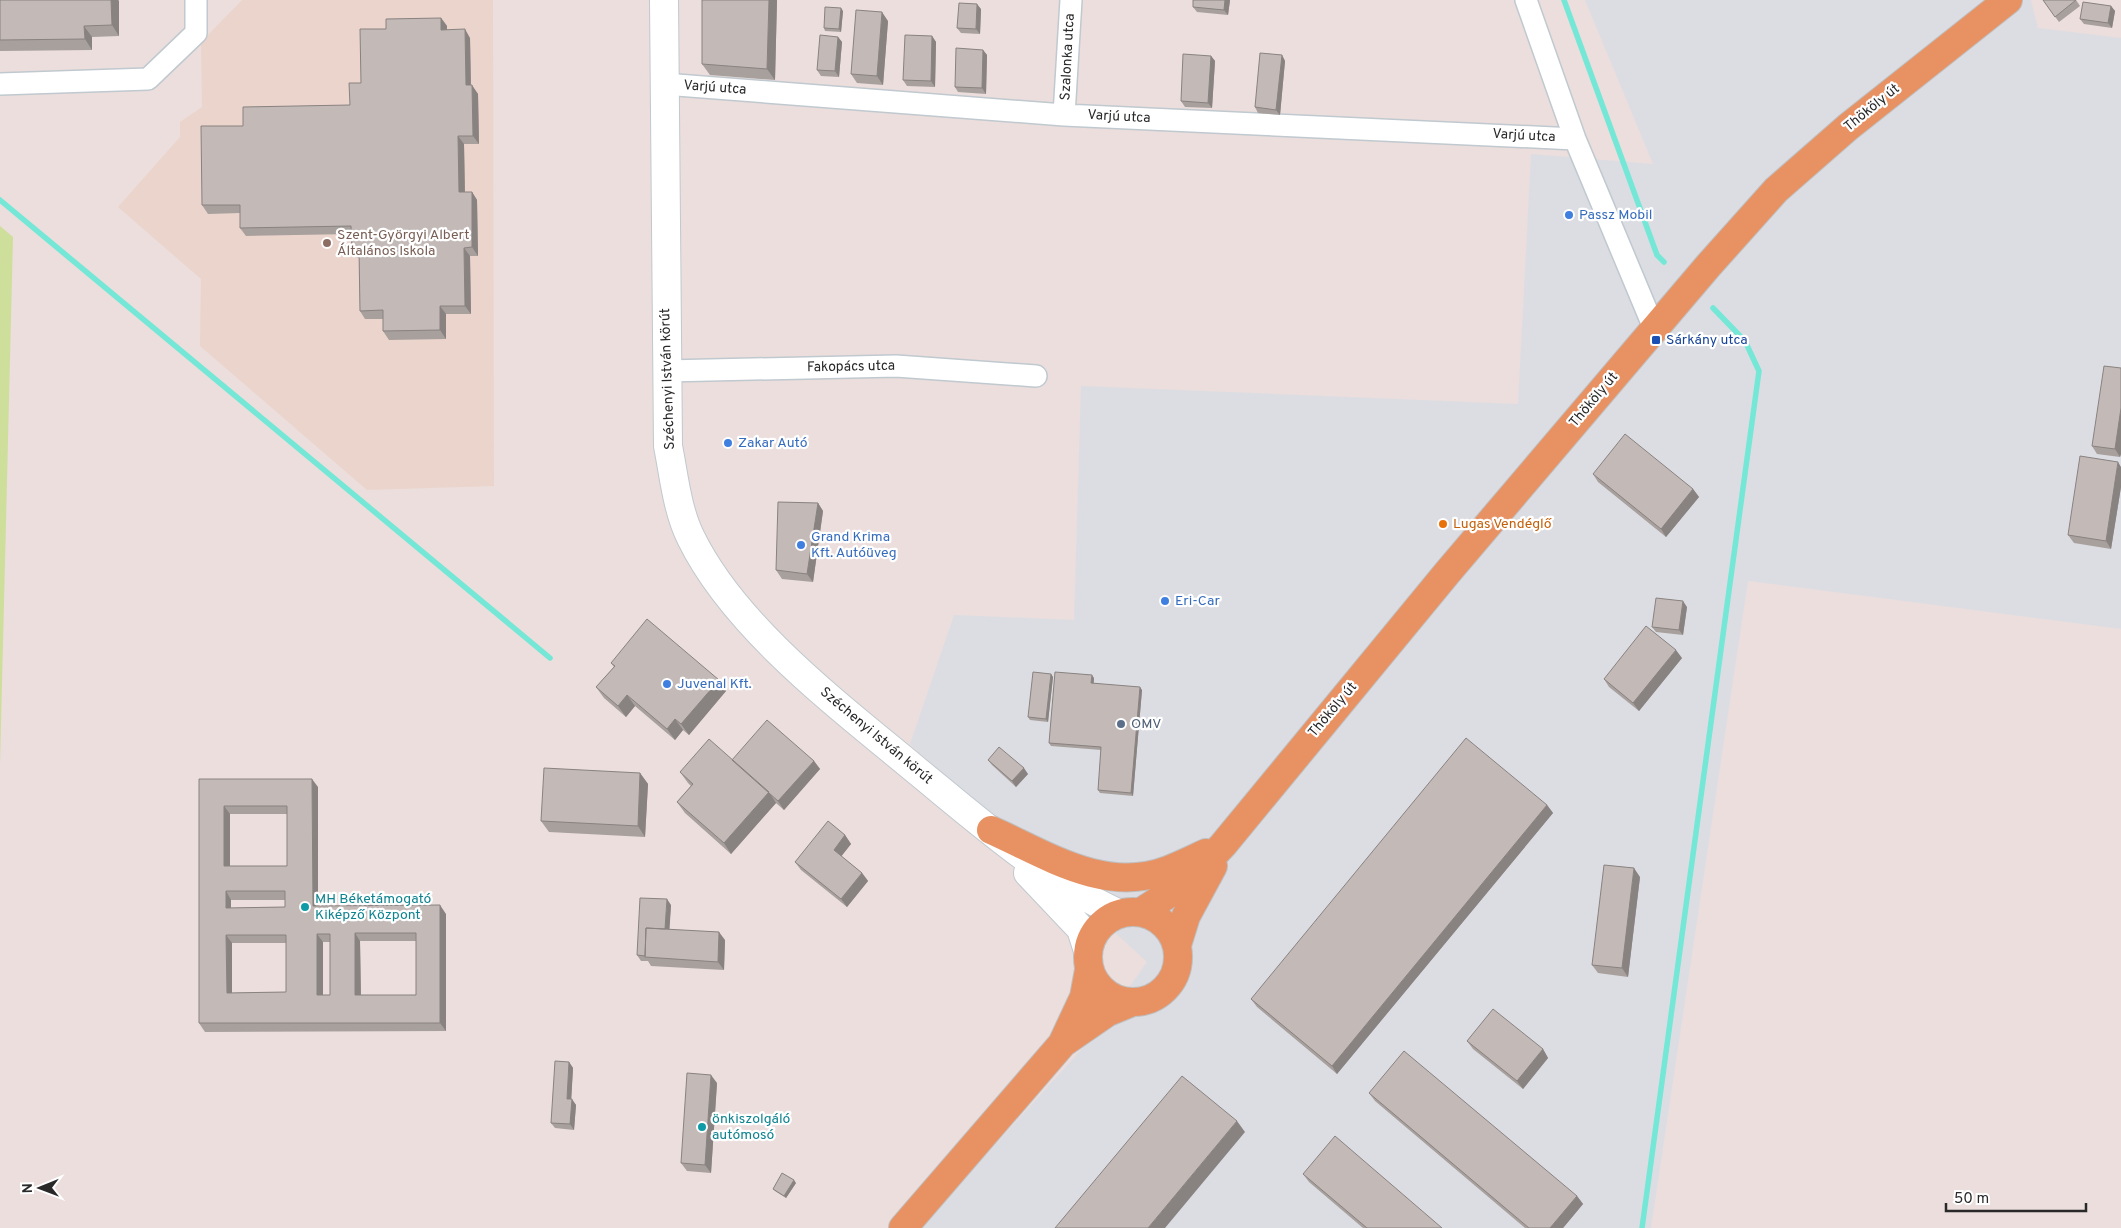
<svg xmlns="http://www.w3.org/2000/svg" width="2121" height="1228" font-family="Overpass,sans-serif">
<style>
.industrial{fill:#dcdde3}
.education{fill:#ebd4cc}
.green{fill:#cede9b}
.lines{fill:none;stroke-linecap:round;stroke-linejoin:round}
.stream{stroke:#74e7d6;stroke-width:5.5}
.street-casing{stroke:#c0c9cf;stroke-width:24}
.secondary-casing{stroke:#c0c9cf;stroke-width:30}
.primary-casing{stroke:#bfbfbf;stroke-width:30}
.street{stroke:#fff;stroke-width:21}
.secondary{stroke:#fff;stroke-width:28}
.primary{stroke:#e89263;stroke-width:28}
.wall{fill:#a8a09d;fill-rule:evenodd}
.shaded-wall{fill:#888280}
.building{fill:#c3bab7;stroke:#888280;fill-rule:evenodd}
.shop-dot{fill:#3f7fe0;stroke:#fff;stroke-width:2}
.education-dot{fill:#8d6e63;stroke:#fff;stroke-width:2}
.transit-dot{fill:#1a4fb4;stroke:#fff;stroke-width:2}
.food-dot{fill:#e8710a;stroke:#fff;stroke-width:2}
.service-dot{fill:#5c6f8a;stroke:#fff;stroke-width:2}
.culture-dot{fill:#0f9aa8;stroke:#fff;stroke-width:2}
.labels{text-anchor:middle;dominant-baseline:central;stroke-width:4.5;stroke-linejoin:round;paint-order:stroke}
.street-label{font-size:14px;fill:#292929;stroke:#fff}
.shop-label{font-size:14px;fill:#366cbe;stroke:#fff;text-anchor:start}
.education-label{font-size:14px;fill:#785e54;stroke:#fff;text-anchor:start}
.transit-label{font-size:14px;fill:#164399;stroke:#fff;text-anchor:start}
.food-label{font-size:14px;fill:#c56008;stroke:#fff;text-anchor:start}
.service-label{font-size:14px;fill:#4e5e75;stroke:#fff;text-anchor:start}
.culture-label{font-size:14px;fill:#0d838f;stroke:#fff;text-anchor:start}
</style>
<rect width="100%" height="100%" fill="#ebdedc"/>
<path class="industrial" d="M 1585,0 L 2031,0 L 2038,28 L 2121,38 L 2121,629 L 1748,581 L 1651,1228 L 920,1228 L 1099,1030 L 1147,962 L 910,744 L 954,615 L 1074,620 L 1081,386 L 1518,404 L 1531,154 L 1653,164 Z"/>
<path class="education" d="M 242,0 L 493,0 L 494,486 L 367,490 L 200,346 L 201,279 L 118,207 L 180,137 L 180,122 L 202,107 L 201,42 Z"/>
<path class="green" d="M 0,226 L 13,237 L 0,765 Z"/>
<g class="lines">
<path class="stream" d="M 1564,0 L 1657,255 L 1664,262
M 0,200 L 550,658
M 1642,1228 L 1759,371 L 1745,341 L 1713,308"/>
<g class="street-casing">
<path id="street" d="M 1526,0 L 1575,139 L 1654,328
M 0,84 L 148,79 L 196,33 L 196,0
M 664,84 L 1064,115 L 1575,139
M 1064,115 L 1071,0
M 666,371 L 896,366 L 1036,376"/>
</g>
<g class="secondary-casing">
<path id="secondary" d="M 664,0 L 668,446 C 674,476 677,510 691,538 C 735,628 839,706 916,770 C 976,819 1047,882 1118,913
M 1028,873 L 1081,929 L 1088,951"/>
</g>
<g class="primary-casing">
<path id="primary" d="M 991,830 C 1047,855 1104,894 1168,870 C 1181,865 1193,859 1206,853
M1088 957a45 45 0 1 1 90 0a45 45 0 1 1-90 0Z
M 1141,912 L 1190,880 L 1223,845 L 1447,573 L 1708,266 L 1776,190 L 1848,127 L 2008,0
M 1177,945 L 1186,916 L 1213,866
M 1063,1043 L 1108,1012 L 1130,1003
M 903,1228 L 1062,1044 L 1084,997 L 1089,970"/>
</g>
<use href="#street" class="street"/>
<use href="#secondary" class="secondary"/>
<use href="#primary" class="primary"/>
</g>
<path class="wall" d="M 0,0 L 118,0 L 119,1 L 119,36 L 92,37 L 92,50 L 0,51 Z
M 702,0 L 777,0 L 775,80 L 710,75 L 702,64 Z
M 1230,0 L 1228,15 L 1197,12 L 1193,7 Z
M 2043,0 L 2076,0 L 2080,6 L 2059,22 Z
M 2111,6 L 2115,11 L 2112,28 L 2084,24 L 2080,19 Z
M 981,9 L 980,34 L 961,33 L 957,28 Z
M 843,11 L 841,32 L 825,31 L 824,28 Z
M 441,18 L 447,26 L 447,30 L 470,38 L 471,85 L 478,94 L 479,144 L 464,144 L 465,192 L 472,192 L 477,200 L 478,256 L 470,256 L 471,314 L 446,314 L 446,339 L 389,340 L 383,331 L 383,319 L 365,319 L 360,311 L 359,258 L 358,258 L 352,250 L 351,234 L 246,236 L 240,228 L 240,213 L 208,214 L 202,205 L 243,126 L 350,105 L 361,83 L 386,29 Z
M 888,21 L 883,85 L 857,83 L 851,74 Z
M 932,36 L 936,42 L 935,87 L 907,86 L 903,80 Z
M 838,37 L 842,42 L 839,77 L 821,76 L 817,70 Z
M 983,50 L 987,55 L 986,94 L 958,92 L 955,87 Z
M 1282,55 L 1285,61 L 1280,115 L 1258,113 L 1255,107 Z
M 1211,56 L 1215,61 L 1212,108 L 1185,107 L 1181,101 Z
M 2121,368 L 2121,454 L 2120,457 L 2097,454 L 2092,446 Z
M 2121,467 L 2121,487 L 2111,549 L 2074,543 L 2068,535 Z
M 1593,474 L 1693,489 L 1699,497 L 1666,537 L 1598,482 Z
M 818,503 L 823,511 L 813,582 L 782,579 L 776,570 Z
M 1687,607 L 1683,635 L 1656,632 L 1652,627 Z
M 1682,658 L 1639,711 L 1609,687 L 1604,679 Z
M 611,663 L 726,691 L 689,735 L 683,730 L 675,740 L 635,706 L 626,717 L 604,698 L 596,687 L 614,667 Z
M 1051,674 L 1053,677 L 1048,722 L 1030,720 L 1028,717 Z
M 1094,678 L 1094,683 L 1142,690 L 1133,796 L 1100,793 L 1098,790 L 1101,750 L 1051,746 L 1049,743 Z
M 732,760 L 814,761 L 820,769 L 784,810 L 776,803 L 731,854 L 685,813 L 677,802 L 691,786 L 688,783 L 680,772 Z
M 988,760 L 1028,774 L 1016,787 L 992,765 Z
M 640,773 L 648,784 L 645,837 L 549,832 L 541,821 Z
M 199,779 L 318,787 L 318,906 L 446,914 L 446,1031 L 205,1032 L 199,1023 ZM 230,814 L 287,814 L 287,866 L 230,866 ZM 231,900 L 285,900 L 285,907 L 231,908 ZM 360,941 L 416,941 L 416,995 L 361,995 ZM 323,942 L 330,942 L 330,995 L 323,995 ZM 232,943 L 286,943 L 286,992 L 232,993 Z
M 1547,805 L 1553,813 L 1337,1074 L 1257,1007 L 1251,999 Z
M 845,835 L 851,844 L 841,856 L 862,873 L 868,881 L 847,907 L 801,870 L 795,862 Z
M 1640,877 L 1628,977 L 1598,973 L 1592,965 Z
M 671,905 L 669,929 L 725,940 L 724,970 L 651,966 L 648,961 L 641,961 L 637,955 Z
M 1467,1041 L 1543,1049 L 1548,1058 L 1523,1089 L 1473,1049 Z
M 569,1062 L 573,1068 L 571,1099 L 576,1105 L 574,1130 L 555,1128 L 551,1123 Z
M 717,1083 L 711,1173 L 687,1171 L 681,1163 Z
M 1369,1093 L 1577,1196 L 1583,1204 L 1563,1228 L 1525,1228 L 1375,1101 Z
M 1303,1174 L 1442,1228 L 1363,1228 L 1309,1182 Z
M 796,1183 L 786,1198 L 775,1191 L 773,1189 Z"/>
<path class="shaded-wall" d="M 111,0 L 118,0 L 119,1 L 119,36 L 112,25 Z
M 769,0 L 777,0 L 775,80 L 767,69 Z
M 1225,0 L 1230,0 L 1228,15 L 1224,10 Z
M 977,4 L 981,9 L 980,34 L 976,29 Z
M 2111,6 L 2115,11 L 2112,28 L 2108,23 Z
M 841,8 L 843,11 L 841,32 L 839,29 Z
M 882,12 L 888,21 L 883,85 L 877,76 Z
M 441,18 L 447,26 L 446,38 L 441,30 Z
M 84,26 L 92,37 L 92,50 L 85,39 Z
M 465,29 L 470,38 L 471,94 L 466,85 Z
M 932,36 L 936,42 L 935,87 L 931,81 Z
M 838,37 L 842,42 L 839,77 L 835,71 Z
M 983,50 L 987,55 L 986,94 L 982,88 Z
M 1282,55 L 1285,61 L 1280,115 L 1276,110 Z
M 1211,56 L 1215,61 L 1212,108 L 1208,103 Z
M 472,85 L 478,94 L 479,144 L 473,136 Z
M 458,136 L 464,144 L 465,201 L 459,192 Z
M 472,192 L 477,200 L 478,256 L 472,247 Z
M 464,248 L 470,256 L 471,314 L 465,306 Z
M 440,306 L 446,314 L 446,339 L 440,330 Z
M 2121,408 L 2121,454 L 2120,457 L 2115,449 Z
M 2118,462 L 2121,467 L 2121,487 L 2111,549 L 2106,541 Z
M 1693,489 L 1699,497 L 1666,537 L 1661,529 Z
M 818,503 L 823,511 L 813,582 L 807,574 Z
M 1683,601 L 1687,607 L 1683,635 L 1679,630 Z
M 1676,650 L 1682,658 L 1639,711 L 1633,703 Z
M 1051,674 L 1053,677 L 1048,722 L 1046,719 Z
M 1092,675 L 1094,678 L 1093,686 L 1091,683 Z
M 719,680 L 726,691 L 689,735 L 681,724 Z
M 1140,687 L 1142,690 L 1133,796 L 1131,793 Z
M 627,695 L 635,706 L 626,717 L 618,706 Z
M 675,719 L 683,730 L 675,740 L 667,729 Z
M 814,761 L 820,769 L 784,810 L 778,801 Z
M 1024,768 L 1028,774 L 1016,787 L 1012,781 Z
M 640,773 L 648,784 L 645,837 L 638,826 Z
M 312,779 L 318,787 L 318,914 L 313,906 Z
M 769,792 L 776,803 L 731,854 L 724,843 Z
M 1547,805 L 1553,813 L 1337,1074 L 1332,1066 Z
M 224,806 L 230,814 L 230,874 L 224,866 Z
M 845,835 L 851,844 L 840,858 L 834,850 Z
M 1634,868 L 1640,877 L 1628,977 L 1622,968 Z
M 862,873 L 868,881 L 847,907 L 841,899 Z
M 226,891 L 231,900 L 231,916 L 226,908 Z
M 667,899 L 671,905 L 669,937 L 665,931 Z
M 440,905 L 446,914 L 446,1031 L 440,1023 Z
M 719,932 L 725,940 L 724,970 L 718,962 Z
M 355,933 L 360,941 L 361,1003 L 355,995 Z
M 317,934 L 323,942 L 323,1003 L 317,995 Z
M 226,935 L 232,943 L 232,1001 L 227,993 Z
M 1543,1049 L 1548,1058 L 1523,1089 L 1517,1081 Z
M 569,1062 L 573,1068 L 571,1104 L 567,1099 Z
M 711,1075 L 717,1083 L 711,1173 L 705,1165 Z
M 572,1099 L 576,1105 L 574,1130 L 570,1124 Z
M 1237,1121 L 1245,1132 L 1165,1228 L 1148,1228 Z
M 794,1180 L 796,1183 L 786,1198 L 784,1196 Z
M 1577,1196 L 1583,1204 L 1563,1228 L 1550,1228 Z"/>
<path class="building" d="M 0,0 L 111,0 L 112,25 L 84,26 L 85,39 L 0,40 Z
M 702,0 L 769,0 L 767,69 L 702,64 Z
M 1193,0 L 1225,0 L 1224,10 L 1193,7 Z
M 2043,0 L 2076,0 L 2055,17 Z
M 2083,2 L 2111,6 L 2108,23 L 2080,19 Z
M 959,3 L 977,4 L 976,29 L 957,28 Z
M 825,7 L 841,8 L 839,29 L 824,28 Z
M 856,10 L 882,12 L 877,76 L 851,74 Z
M 441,18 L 441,30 L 465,29 L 466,85 L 472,85 L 473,136 L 458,136 L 459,192 L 472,192 L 472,247 L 464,248 L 465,306 L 440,306 L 440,330 L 383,331 L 383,310 L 360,311 L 359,250 L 352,250 L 351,226 L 240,228 L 240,205 L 202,205 L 201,126 L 243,126 L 243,107 L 350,105 L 349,83 L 361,83 L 360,29 L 386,29 L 386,19 Z
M 820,35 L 838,37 L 835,71 L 817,70 Z
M 905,35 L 932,36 L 931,81 L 903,80 Z
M 956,48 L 983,50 L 982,88 L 955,87 Z
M 1260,53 L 1282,55 L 1276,110 L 1255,107 Z
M 1183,54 L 1211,56 L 1208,103 L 1181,101 Z
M 2104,366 L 2121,368 L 2121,408 L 2115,449 L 2092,446 Z
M 1625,434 L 1693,489 L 1661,529 L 1593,474 Z
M 2080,456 L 2118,462 L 2106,541 L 2068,535 Z
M 778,502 L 818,503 L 807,574 L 776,570 Z
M 1656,598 L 1683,601 L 1679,630 L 1652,627 Z
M 647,619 L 719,680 L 681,724 L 675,719 L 667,729 L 627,695 L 618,706 L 596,687 L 615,666 L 611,663 Z
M 1646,626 L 1676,650 L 1633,703 L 1604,679 Z
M 1033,672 L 1051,674 L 1046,719 L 1028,717 Z
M 1055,672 L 1092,675 L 1091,683 L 1140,687 L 1131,793 L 1098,790 L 1101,747 L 1049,743 Z
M 767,720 L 814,761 L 778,801 L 732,760 Z
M 1466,738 L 1547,805 L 1332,1066 L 1251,999 Z
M 709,739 L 769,792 L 724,843 L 677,802 L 693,784 L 680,772 Z
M 999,747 L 1024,768 L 1012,781 L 988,760 Z
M 544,768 L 640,773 L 638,826 L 541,821 Z
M 199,779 L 312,779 L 313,906 L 440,905 L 440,1023 L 199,1023 ZM 224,806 L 287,806 L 287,866 L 224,866 ZM 226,891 L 285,891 L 285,907 L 226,908 ZM 355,933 L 416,933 L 416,995 L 355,995 ZM 317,934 L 330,934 L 330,995 L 317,995 ZM 226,935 L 286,935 L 286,992 L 227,993 Z
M 828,821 L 845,835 L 834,850 L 862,873 L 841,899 L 795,862 Z
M 1604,865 L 1634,868 L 1622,968 L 1592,965 Z
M 640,898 L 667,899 L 665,929 L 646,928 L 645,956 L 637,955 Z
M 646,928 L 719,932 L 718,962 L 645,957 Z
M 1493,1009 L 1543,1049 L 1517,1081 L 1467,1041 Z
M 1404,1051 L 1577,1196 L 1550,1228 L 1529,1228 L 1369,1093 Z
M 555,1061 L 569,1062 L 567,1099 L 572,1099 L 570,1124 L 551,1123 Z
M 687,1073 L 711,1075 L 705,1165 L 681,1163 Z
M 1182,1076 L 1237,1121 L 1148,1228 L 1055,1228 Z
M 1335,1136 L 1442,1228 L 1367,1228 L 1303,1174 Z
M 782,1173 L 794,1180 L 784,1196 L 773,1189 Z"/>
<g class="shop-dot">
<circle cx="1569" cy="215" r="5"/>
<circle cx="728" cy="443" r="5"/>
<circle cx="801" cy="545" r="5"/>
<circle cx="1165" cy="601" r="5"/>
<circle cx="667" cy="684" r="5"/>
</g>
<circle class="education-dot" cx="327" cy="243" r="5"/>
<rect class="transit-dot" x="1651" y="335" width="10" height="10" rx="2.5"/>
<circle class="food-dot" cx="1443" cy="524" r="5"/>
<circle class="service-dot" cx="1121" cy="724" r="5"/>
<g class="culture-dot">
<circle cx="305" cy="907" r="5"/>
<circle cx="702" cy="1127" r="5"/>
</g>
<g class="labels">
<g class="street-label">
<text transform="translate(1068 57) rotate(-87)">Szalonka utca</text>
<text transform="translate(715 88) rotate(4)">Varjú utca</text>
<text transform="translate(1872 108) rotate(-39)">Thököly út</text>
<text transform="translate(1119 117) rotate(3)">Varjú utca</text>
<text transform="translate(1524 136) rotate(3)">Varjú utca</text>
<text transform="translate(851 367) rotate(-1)">Fakopács utca</text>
<text transform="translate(668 379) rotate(-92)">Széchenyi István körút</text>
<text transform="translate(1594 400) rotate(-50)">Thököly út</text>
<text transform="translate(1333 710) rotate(-50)">Thököly út</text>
<text transform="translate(876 736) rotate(40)">Széchenyi István körút</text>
</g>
<g class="shop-label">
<text x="1579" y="215">Passz Mobil</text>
<text x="738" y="443">Zakar Autó</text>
<text x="811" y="537">Grand Krima<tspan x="811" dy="16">Kft. Autóüveg</tspan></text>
<text x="1175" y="601">Eri-Car</text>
<text x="677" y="684">Juvenal Kft.</text>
</g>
<g class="education-label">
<text x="337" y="235">Szent-Györgyi Albert<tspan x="337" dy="16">Általános Iskola</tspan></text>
</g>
<g class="transit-label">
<text x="1666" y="340">Sárkány utca</text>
</g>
<g class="food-label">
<text x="1453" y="524">Lugas Vendéglő</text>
</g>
<g class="service-label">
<text x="1131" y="724">OMV</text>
</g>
<g class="culture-label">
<text x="315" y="899">MH Béketámogató<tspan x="315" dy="16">Kiképző Központ</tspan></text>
<text x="712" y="1119">önkiszolgáló<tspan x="712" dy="16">autómosó</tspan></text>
</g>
</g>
<g transform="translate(40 1188) rotate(269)" stroke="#ffffff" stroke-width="4" paint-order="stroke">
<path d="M0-4L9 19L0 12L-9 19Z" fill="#292929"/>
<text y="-8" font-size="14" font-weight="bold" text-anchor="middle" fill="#292929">N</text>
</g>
<path d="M1946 1203v8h140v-8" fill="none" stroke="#292929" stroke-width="2.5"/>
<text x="1954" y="1203" font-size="15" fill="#292929" stroke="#ffffff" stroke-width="4" paint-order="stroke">50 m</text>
</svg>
